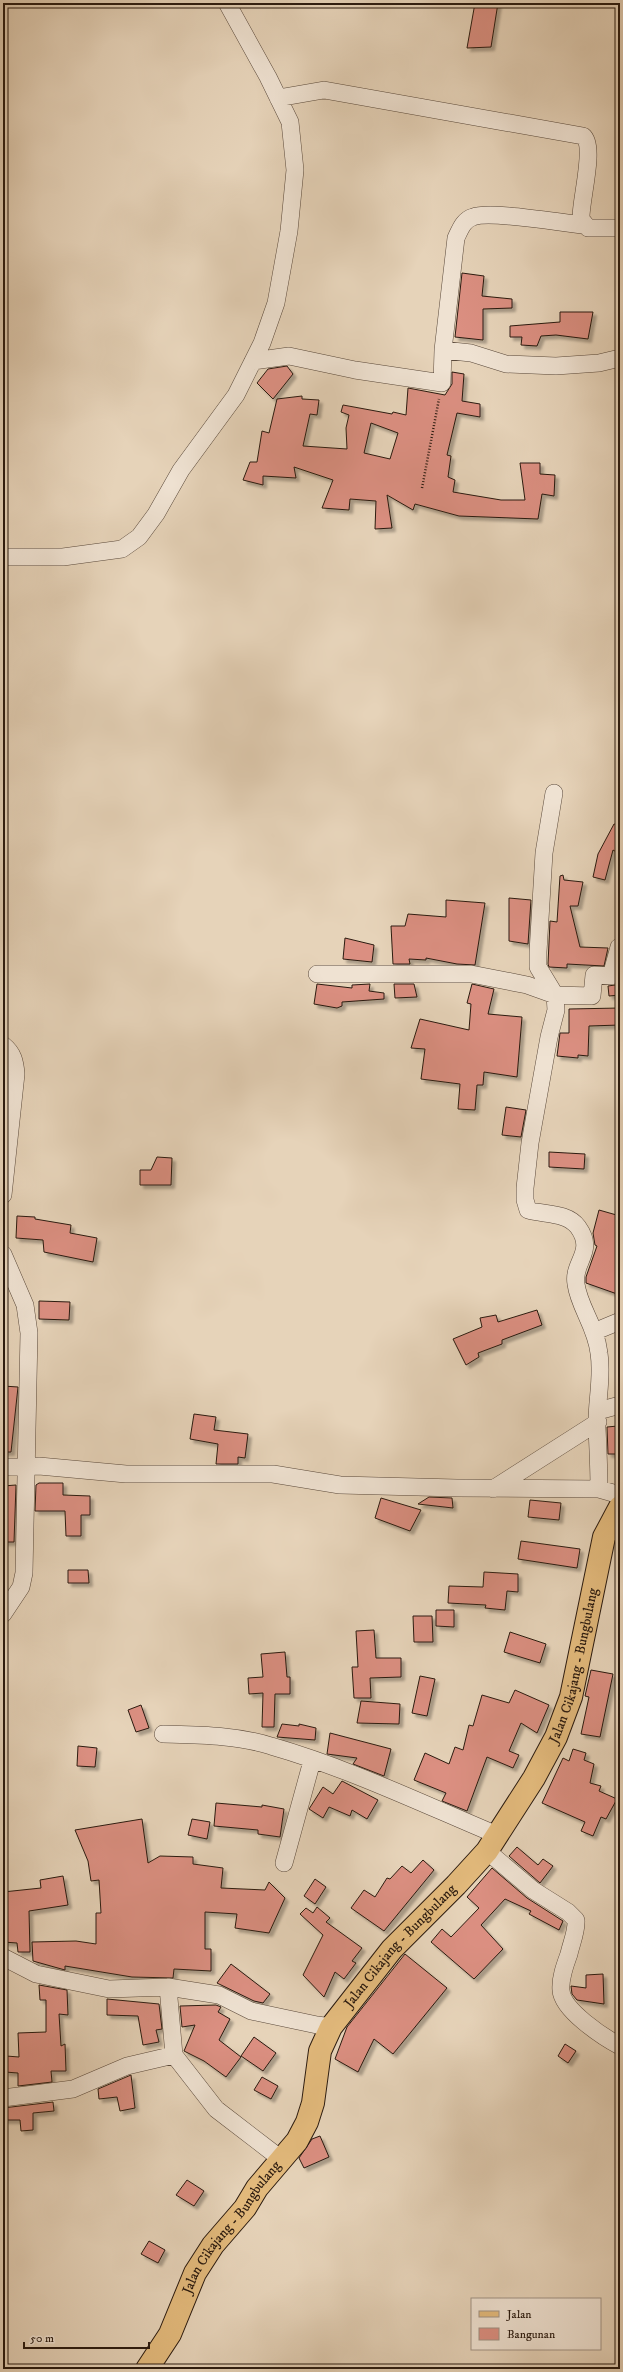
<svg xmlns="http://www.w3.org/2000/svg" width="623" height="2372" font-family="'IM FELL DW Pica',serif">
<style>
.building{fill:#db8f81;stroke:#2a1a0f;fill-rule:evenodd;filter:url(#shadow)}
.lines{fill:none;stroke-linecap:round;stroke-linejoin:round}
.minor-casing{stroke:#59483a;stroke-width:18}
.primary-casing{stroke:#2a1a0f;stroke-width:24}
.path{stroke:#2a1a0f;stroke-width:2.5;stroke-dasharray:1 2;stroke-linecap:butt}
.minor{stroke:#efe2d2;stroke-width:17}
.primary{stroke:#e3ba7c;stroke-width:22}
.labels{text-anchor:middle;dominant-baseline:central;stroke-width:3;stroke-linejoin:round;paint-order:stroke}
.street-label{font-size:14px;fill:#2a1a0f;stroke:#efe2d2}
</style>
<defs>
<filter id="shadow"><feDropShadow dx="3.5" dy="3.5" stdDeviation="1" flood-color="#0004"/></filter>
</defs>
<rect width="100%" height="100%" fill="#e6d3b9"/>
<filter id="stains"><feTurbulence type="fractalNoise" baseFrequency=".005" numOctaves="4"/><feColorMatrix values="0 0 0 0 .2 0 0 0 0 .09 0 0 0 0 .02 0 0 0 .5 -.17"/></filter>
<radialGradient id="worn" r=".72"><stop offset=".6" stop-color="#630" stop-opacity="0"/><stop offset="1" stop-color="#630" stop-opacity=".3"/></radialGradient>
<path class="building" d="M 475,3 L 498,3 L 491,47 L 467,48 Z
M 462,273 L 484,276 L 482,296 L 512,299 L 512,308 L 483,309 L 483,340 L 455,337 Z
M 560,312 L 593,312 L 588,339 L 556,335 L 541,336 L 537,346 L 521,345 L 522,337 L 510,337 L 510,326 L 560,322 Z
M 287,366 L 293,374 L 273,399 L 257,383 L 268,369 Z
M 452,372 L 464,374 L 462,401 L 480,404 L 480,417 L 457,413 L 447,455 L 451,456 L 448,477 L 455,480 L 453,492 L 501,500 L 525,500 L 520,463 L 540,463 L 540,474 L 555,475 L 554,496 L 542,494 L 538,519 L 459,516 L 415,504 L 413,510 L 387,495 L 392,528 L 375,529 L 376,501 L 350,499 L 349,510 L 322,508 L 333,480 L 294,467 L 296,478 L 263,476 L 263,485 L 243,480 L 250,462 L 257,462 L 262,431 L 269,433 L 277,399 L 302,396 L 302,399 L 319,400 L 317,415 L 310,414 L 303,446 L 347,449 L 346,428 L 349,415 L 341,412 L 343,405 L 392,414 L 393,412 L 406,415 L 408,388 L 445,395 L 452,384 ZM 371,423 L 398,433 L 390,459 L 364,453 Z
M 614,824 L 619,825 L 617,835 L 620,837 L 620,854 L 613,850 L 605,880 L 593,877 L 598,854 Z
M 563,875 L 564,880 L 583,882 L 578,906 L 570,906 L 580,947 L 608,948 L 604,966 L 567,964 L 567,968 L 549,967 L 548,964 L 550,921 L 557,922 L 560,876 Z
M 509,898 L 531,900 L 528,944 L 509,941 Z
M 446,900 L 485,903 L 475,965 L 457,964 L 426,958 L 426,960 L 409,959 L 410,964 L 393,964 L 391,926 L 405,926 L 408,914 L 446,917 Z
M 345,938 L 374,945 L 372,962 L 343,959 Z
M 620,980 L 620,995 L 609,996 L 608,986 L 615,985 Z
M 317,984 L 352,988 L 352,985 L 370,984 L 369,991 L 384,993 L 384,999 L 342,1002 L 342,1006 L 337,1008 L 314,1004 Z
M 394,984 L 414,984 L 417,997 L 395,998 Z
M 472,984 L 494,989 L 488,1014 L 522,1017 L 517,1077 L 484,1072 L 483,1085 L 477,1085 L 475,1110 L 458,1109 L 460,1084 L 421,1079 L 425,1049 L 411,1048 L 420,1019 L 469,1030 L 471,1004 L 467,1003 Z
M 620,1008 L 620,1025 L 589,1026 L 588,1056 L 578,1055 L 578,1058 L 557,1056 L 560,1033 L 569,1033 L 569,1009 Z
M 506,1107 L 526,1110 L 521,1137 L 502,1135 Z
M 549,1152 L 585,1154 L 584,1169 L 549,1167 Z
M 157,1157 L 172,1158 L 171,1185 L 140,1185 L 140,1170 L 151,1170 Z
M 599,1210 L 620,1216 L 620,1295 L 586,1283 L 586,1277 L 597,1246 L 595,1245 L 593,1233 Z
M 17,1216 L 35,1217 L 35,1219 L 71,1225 L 70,1233 L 97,1238 L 93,1262 L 44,1252 L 43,1240 L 16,1238 Z
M 39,1301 L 70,1302 L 69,1320 L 39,1319 Z
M 537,1310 L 542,1325 L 502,1340 L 502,1344 L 478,1353 L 479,1357 L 466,1365 L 453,1339 L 482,1327 L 480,1318 L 496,1315 L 498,1322 Z
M 3,1386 L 18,1387 L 11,1452 L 3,1452 Z
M 194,1414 L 216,1417 L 214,1430 L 248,1434 L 245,1458 L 238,1457 L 238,1464 L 216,1464 L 218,1444 L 190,1439 Z
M 618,1426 L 620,1454 L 608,1454 L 607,1427 Z
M 39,1483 L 63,1483 L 63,1495 L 90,1496 L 90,1515 L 81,1515 L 81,1536 L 66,1536 L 65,1511 L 35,1511 L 36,1485 Z
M 16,1485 L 14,1542 L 3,1542 L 3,1486 Z
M 429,1497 L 452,1498 L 453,1508 L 418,1504 Z
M 381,1498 L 421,1510 L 410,1531 L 375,1518 Z
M 530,1500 L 561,1503 L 559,1520 L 528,1517 Z
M 521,1541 L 580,1549 L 577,1568 L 518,1559 Z
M 68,1570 L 88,1570 L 89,1583 L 68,1583 Z
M 484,1572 L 518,1574 L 518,1592 L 507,1591 L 505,1610 L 485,1608 L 486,1605 L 448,1603 L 449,1586 L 483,1587 Z
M 436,1610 L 454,1610 L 454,1627 L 436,1626 Z
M 413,1616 L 432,1616 L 433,1642 L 414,1642 Z
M 374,1630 L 376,1658 L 401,1658 L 401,1677 L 370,1678 L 371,1698 L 354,1698 L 352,1667 L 358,1667 L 356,1631 Z
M 510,1632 L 546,1644 L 540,1663 L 504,1652 Z
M 285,1652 L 287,1677 L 290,1677 L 290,1694 L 275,1694 L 274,1727 L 262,1727 L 263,1693 L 249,1694 L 248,1678 L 263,1677 L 261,1654 Z
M 591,1670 L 613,1674 L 600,1737 L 581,1734 L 589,1697 L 585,1696 Z
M 420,1676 L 435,1679 L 427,1716 L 412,1713 Z
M 515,1690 L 549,1705 L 537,1733 L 521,1723 L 509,1751 L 519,1755 L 513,1768 L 487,1757 L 467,1811 L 442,1801 L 446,1793 L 414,1780 L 425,1753 L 449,1764 L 455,1747 L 463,1750 L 469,1725 L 473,1726 L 482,1695 L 509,1703 Z
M 361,1701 L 400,1704 L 399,1724 L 357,1723 Z
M 141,1705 L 149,1728 L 136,1732 L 128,1710 Z
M 282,1724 L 299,1726 L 299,1724 L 316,1728 L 315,1740 L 277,1737 Z
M 330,1733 L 391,1749 L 384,1776 L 353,1764 L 357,1758 L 327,1754 Z
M 78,1746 L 97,1748 L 95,1767 L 77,1766 Z
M 573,1749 L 586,1753 L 584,1760 L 594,1764 L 590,1783 L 601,1786 L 599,1791 L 617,1799 L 606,1819 L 601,1817 L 593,1836 L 581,1831 L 585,1822 L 542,1803 L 563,1758 L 569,1761 Z
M 342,1781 L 378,1800 L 367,1819 L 352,1810 L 350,1816 L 329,1807 L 323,1818 L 309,1809 L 323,1787 L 333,1794 Z
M 216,1803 L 262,1807 L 262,1805 L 284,1809 L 280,1837 L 258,1834 L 258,1830 L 214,1826 Z
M 142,1819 L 148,1863 L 160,1856 L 193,1857 L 193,1864 L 223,1868 L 221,1888 L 265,1890 L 269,1882 L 285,1898 L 269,1933 L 235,1928 L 237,1914 L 205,1912 L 205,1949 L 211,1949 L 211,1971 L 174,1969 L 173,1978 L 132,1977 L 65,1966 L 65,1970 L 33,1961 L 32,1942 L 76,1941 L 96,1944 L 96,1913 L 101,1913 L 99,1880 L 91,1881 L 88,1861 L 75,1830 Z
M 192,1819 L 210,1822 L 207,1839 L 188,1835 Z
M 517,1847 L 538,1865 L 543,1859 L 553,1866 L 540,1883 L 509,1856 Z
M 423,1860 L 434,1870 L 384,1931 L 351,1908 L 364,1890 L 375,1897 L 387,1878 L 390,1879 L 402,1866 L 411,1873 Z
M 492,1868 L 527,1898 L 563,1921 L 559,1930 L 529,1914 L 531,1911 L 505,1899 L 481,1925 L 503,1949 L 474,1979 L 431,1942 L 442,1929 L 451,1937 L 479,1908 L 467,1897 Z
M 63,1876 L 68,1905 L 29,1911 L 30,1952 L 18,1952 L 17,1943 L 3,1942 L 3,1892 L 41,1888 L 40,1880 Z
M 315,1879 L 326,1887 L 315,1904 L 304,1896 Z
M 317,1907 L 330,1918 L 326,1922 L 362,1948 L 352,1961 L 356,1963 L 344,1979 L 335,1972 L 324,1997 L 303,1975 L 323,1935 L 300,1914 L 306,1908 L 313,1913 Z
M 405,1954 L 447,1988 L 393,2054 L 374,2039 L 358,2072 L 335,2059 L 347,2027 Z
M 231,1964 L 270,1994 L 263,2003 L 254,2001 L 217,1983 Z
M 603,1974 L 604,2004 L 577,2000 L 572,1994 L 571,1986 L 586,1988 L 586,1975 Z
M 39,1985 L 67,1990 L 68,2015 L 59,2014 L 61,2046 L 65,2044 L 66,2071 L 51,2071 L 52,2082 L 18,2086 L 18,2073 L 5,2072 L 6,2056 L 19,2057 L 18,2033 L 46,2032 L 46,2000 L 40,2000 Z
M 107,1999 L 159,2004 L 162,2029 L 156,2030 L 159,2042 L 143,2045 L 138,2016 L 107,2015 Z
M 216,2005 L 221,2007 L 218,2012 L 230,2019 L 219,2040 L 241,2057 L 226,2077 L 204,2061 L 184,2051 L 195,2025 L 182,2027 L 180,2006 Z
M 254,2037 L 276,2053 L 263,2071 L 241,2056 Z
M 565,2044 L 576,2051 L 568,2063 L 558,2056 Z
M 131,2075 L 135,2108 L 120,2111 L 117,2097 L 99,2099 L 98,2089 Z
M 262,2077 L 278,2086 L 271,2099 L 254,2090 Z
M 53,2102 L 54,2111 L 33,2113 L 33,2130 L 21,2131 L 20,2120 L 3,2120 L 3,2108 Z
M 320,2136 L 329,2157 L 304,2168 L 299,2158 L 312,2139 Z
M 187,2180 L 204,2191 L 194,2206 L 176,2195 Z
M 149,2241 L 165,2250 L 158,2263 L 141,2254 Z"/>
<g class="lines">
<g class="minor-casing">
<path id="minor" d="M 278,98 L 324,90 L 583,136 C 596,146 580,202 581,219 L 588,228 L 620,228
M 443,350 L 456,238 C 460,230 463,220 473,217 C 490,210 561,223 584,225
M 253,361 L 289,356 L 355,370 L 442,383 L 443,350 L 471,353 L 506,364 L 556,366 L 599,363 L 620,358
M 3,557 L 63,557 L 122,549 L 139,537 L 156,514 L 181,470 L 236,395 L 262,343 L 276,303 L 289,231 L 295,170 L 290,122 L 268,77 L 227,3
M 554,793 L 544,853 L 538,952 L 538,967 L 555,995 L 556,1010 L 549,1037 L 530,1143 L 525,1188 L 525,1200 L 528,1210 C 544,1215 567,1212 578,1227 C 596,1252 572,1262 576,1284 C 579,1307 596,1326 599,1353 C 603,1378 596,1403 597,1428 C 598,1449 599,1469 599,1489
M 317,974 L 471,974 L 527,985 L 555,995 L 592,996 L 594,975 L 611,976 L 619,947
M 3,1045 C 13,1053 15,1061 16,1074 L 3,1195
M 3,1254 L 25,1305 L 29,1333 L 24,1573 L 21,1587 L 3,1614
M 596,1331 L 620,1321
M 598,1411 L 620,1405
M 3,1467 L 39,1466 L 126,1474 L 273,1474 L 340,1485 L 457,1488 L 599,1489 L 620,1495
M 493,1489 L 598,1422
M 163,1734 C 199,1735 237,1735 271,1746 C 348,1768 423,1804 497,1835
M 487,1851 L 533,1890 L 568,1912 L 576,1920 C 577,1931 571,1944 569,1954 C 565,1965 560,1978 561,1990 C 562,2010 603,2037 620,2046
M 284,1863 L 312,1761
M 3,1957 L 36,1974 L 109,1989 L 168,1987 L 219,1995 L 251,2011 L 317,2025 L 331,2027
M 174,2055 L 216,2109 L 281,2159
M 3,2098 L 73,2089 L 127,2066 L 174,2055 L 168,1987"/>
</g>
<g class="primary-casing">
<g id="primary">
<path id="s1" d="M 147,2369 L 170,2334 L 195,2273 L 213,2245 L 245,2208 L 257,2188 L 297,2141 L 307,2122 L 313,2103 L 320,2051 L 331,2027 L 392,1949 L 456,1885 L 487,1851 L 534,1778 L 556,1737 L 571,1697 L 604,1537 L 620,1507"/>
</g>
</g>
<path class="path" d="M 422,488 L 439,399"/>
<use href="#minor" class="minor"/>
<use href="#primary" class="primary"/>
</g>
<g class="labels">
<g class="street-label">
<text stroke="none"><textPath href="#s1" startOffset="838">Jalan Cikajang - Bungbulang</textPath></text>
<text stroke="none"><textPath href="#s1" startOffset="502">Jalan Cikajang - Bungbulang</textPath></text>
<text stroke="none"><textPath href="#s1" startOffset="166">Jalan Cikajang - Bungbulang</textPath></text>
</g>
</g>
<rect width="623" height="2372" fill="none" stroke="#e6d3b9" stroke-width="16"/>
<rect x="4" y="4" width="615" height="2364" fill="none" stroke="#2a1a0f" stroke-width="2"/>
<rect x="8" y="8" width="607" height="2356" fill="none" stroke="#2a1a0f"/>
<rect x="471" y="2298" width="130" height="52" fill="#efe2d2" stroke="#a09284"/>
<rect x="479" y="2311" width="20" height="6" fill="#e3ba7c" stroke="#a09284"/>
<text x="507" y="2318" font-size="12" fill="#2a1a0f">Jalan</text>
<rect x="479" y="2328" width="20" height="12" fill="#db8f81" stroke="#a09284"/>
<text x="507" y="2338" font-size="12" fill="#2a1a0f">Bangunan</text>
<path d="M24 2342v6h125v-6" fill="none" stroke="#2a1a0f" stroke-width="2"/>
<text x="30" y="2342" font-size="12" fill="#2a1a0f" stroke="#efe2d2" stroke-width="3" paint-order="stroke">50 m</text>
<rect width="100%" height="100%" filter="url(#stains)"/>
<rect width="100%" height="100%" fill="url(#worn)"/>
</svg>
